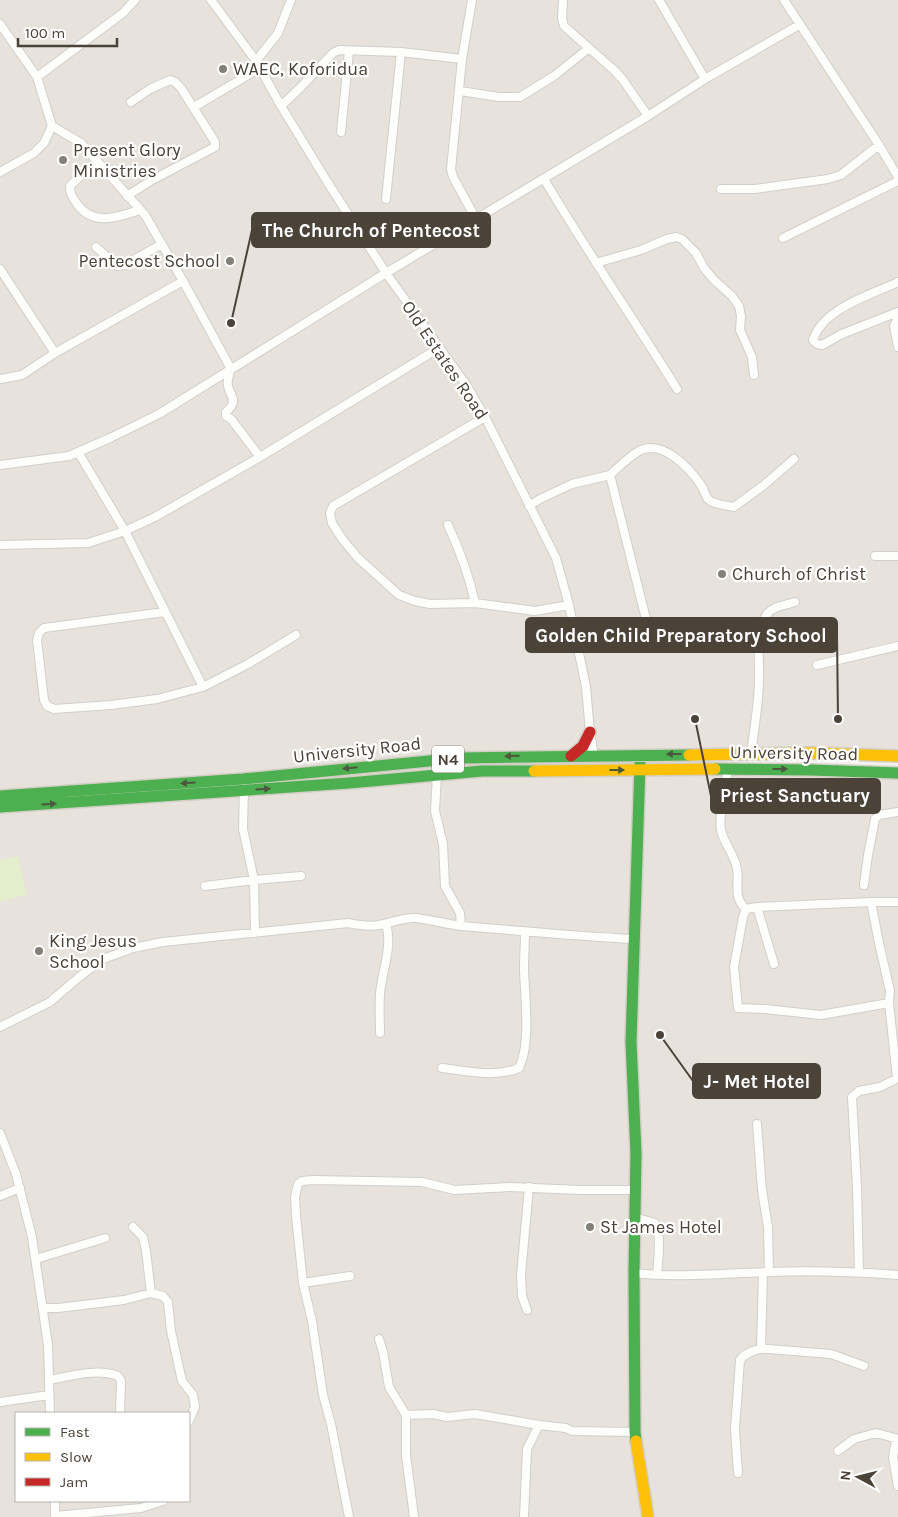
<svg xmlns="http://www.w3.org/2000/svg" width="898" height="1517" font-family="Karla,sans-serif">
<style>
.residential{fill:#e7e2db;fill-rule:evenodd}
.green{fill:#e3eecd}
.lines{fill:none;stroke-linecap:round;stroke-linejoin:round}
.street-casing{stroke:#d1cfcb;stroke-width:10}
.fast-casing{stroke:#d3cec4;stroke-width:14}
.slow-casing{stroke:#d3cec4;stroke-width:14}
.jam-casing{stroke:#d3cec4;stroke-width:14}
.street{stroke:#fdfdfc;stroke-width:8}
.fast{stroke:#4caf50;stroke-width:11}
.slow{stroke:#ffc107;stroke-width:11}
.jam{stroke:#c62828;stroke-width:11}
.oneway{fill:#4b583d}
.poi-dot{fill:#867f78;stroke:#fff;stroke-width:2}
.labels{text-anchor:middle;dominant-baseline:central;stroke-width:4.5;stroke-linejoin:round;paint-order:stroke}
.shield{fill:#fff;stroke:#817b74;stroke-width:1}
.shield-label{font-size:16px;font-weight:bold;fill:#4b4238}
.poi-label{font-size:18px;fill:#4b4238;stroke:#fff;text-anchor:start}
.street-label{font-size:18px;fill:#4b4238;stroke:#fff}
.leader{fill:none;stroke:#4b4238;stroke-width:2}
.callout-dot{fill:#4b4238;stroke:#fff;stroke-width:2}
.callout{fill:#4b4238;stroke:#4b4238;stroke-width:2}
.callout-label{font-size:19px;text-anchor:middle;font-weight:bold;fill:#fff}
</style>
<rect width="100%" height="100%" fill="#f3f1ee"/>
<path class="residential" d="M 0,0 L 898,0 L 898,753 L 0,791 Z
M 563,774 L 898,776 L 898,1517 L 0,1517 L 0,812 L 339,786 ZM 16,1413 L 189,1413 L 189,1501 L 16,1501 Z"/>
<path class="green" d="M 18,856 L 27,894 L 0,902 L 0,860 Z"/>
<g class="lines">
<g class="street-casing">
<path id="street" d="M 211,0 L 256,61 L 281,106 L 328,183 L 386,273 L 467,386 L 485,417 L 556,558 L 569,605 L 586,687 L 590,732 L 594,757
M 472,0 L 462,59 L 451,169 L 453,177 L 476,219
M 659,0 L 705,79
M 784,0 L 879,145 L 898,177
M 0,24 L 37,77 L 52,126 L 44,143 L 34,153 L 0,172
M 589,48 L 615,71 L 623,80 L 648,116
M 256,61 L 278,33 L 291,0
M 37,77 L 123,13 L 135,0
M 460,91 L 499,97 L 520,97 L 554,76 L 589,48 L 564,26 L 562,18 L 563,0
M 281,106 L 300,88 L 333,53 L 339,50 L 401,52 L 462,59
M 194,107 L 260,68
M 52,126 L 81,143 L 145,215 L 183,281 L 231,369 C 229,374 227,381 228,386 C 231,399 239,400 226,412 L 226,416 L 231,419 L 260,457
M 341,132 L 349,51
M 97,160 L 70,186 C 70,195 73,198 77,204 C 94,227 117,217 140,210
M 544,179 C 586,250 633,318 677,389
M 721,189 L 755,189 L 828,179 L 841,175 L 879,145
M 127,196 L 152,180 L 215,147 L 215,142 L 181,88 L 175,82 L 170,80 L 150,89 L 131,102
M 386,199 L 401,52
M 783,238 L 898,181
M 96,247 L 117,266 L 124,265 L 162,244
M 596,263 L 641,250 L 667,239 L 676,237 L 682,239 L 696,253 L 704,268 L 714,280 L 732,296 L 739,306 L 741,316 L 740,330 L 752,357 L 754,375
M 0,269 L 55,353
M 898,282 C 871,295 823,308 813,340 L 817,344 L 822,345 L 842,334 L 898,312
M 898,318 L 894,326 L 898,347
M 0,379 L 22,375 L 55,353 L 183,281
M 78,452 L 125,531 L 203,687
M 0,465 L 69,456 L 110,438 L 159,414 L 386,273 L 648,116 L 705,79 L 799,25
M 610,475 C 620,466 629,456 641,450 C 664,440 690,469 701,485 C 704,489 705,496 708,499 C 714,505 726,505 734,507 L 764,485 L 794,459
M 529,506 L 540,499 L 572,484 L 610,475 L 653,647
M 448,525 C 460,551 469,575 475,603 L 535,611 L 569,605
M 0,545 L 88,543 L 125,531 L 155,517 L 260,457 L 439,348
M 875,556 L 898,556
M 475,603 L 430,604 L 415,601 L 399,595 L 358,558 L 343,540 L 332,523 L 330,513 L 333,506 L 485,417
M 165,612 L 44,628 L 39,633 L 37,640 L 44,700 L 47,706 L 54,709 L 111,705 L 157,699 L 203,687 L 248,664 L 296,635
M 817,665 L 898,646
M 751,754 C 754,729 759,703 759,678 C 760,657 754,632 767,614 C 774,606 785,605 795,602
M 728,769 C 726,783 718,817 721,830 C 724,844 735,855 737,869 C 740,885 732,896 746,909 L 757,907 L 871,902 L 879,943 L 890,991 L 889,1003 L 897,1078
M 437,774 L 435,811 L 443,844 L 445,886 L 460,913 L 461,926
M 244,788 L 243,829 L 254,880 L 255,933
M 864,885 L 868,855 L 875,819 L 879,815 L 898,812
M 205,886 L 254,880 L 301,876
M 871,902 L 898,902
M 757,907 L 774,964
M 746,909 L 743,917 L 734,967 L 738,1008 L 765,1009 L 821,1015 L 889,1003
M 0,1027 L 50,1002 L 79,977 L 103,959 L 133,948 L 163,942 L 348,923 C 358,925 369,927 379,925 C 392,923 403,917 416,918 C 432,920 446,924 462,926 C 519,931 576,936 634,939
M 380,1033 C 380,1020 379,1007 380,994 C 382,970 393,947 386,924
M 442,1068 C 467,1071 495,1078 519,1068 C 531,1044 525,998 524,970 C 524,957 525,944 525,931
M 757,1124 L 762,1190 L 768,1227 L 769,1272
M 0,1133 L 16,1174 L 32,1237 L 48,1345 L 50,1413
M 0,1196 L 20,1188
M 634,1217 L 655,1223 C 662,1233 658,1262 657,1275
M 133,1227 L 143,1237 L 146,1251 L 151,1293
M 36,1259 L 105,1238
M 859,1272 L 857,1187 L 852,1097 L 859,1091 L 880,1087 L 898,1078
M 634,1273 C 680,1278 726,1273 772,1272 C 814,1270 856,1272 898,1275
M 303,1283 L 350,1276
M 43,1308 L 58,1308 L 124,1300 L 151,1293 L 163,1296 L 168,1302 L 171,1331 L 182,1381 L 193,1395 L 195,1407 L 189,1421
M 527,1310 L 522,1296 L 521,1275 L 529,1187
M 379,1339 L 383,1352 L 389,1387 L 406,1415
M 761,1348 L 763,1272
M 49,1380 C 71,1376 97,1368 118,1376 L 121,1381 L 120,1413
M 0,1402 L 49,1395
M 896,1440 L 893,1457 L 898,1486
M 838,1451 L 854,1439 L 876,1433 L 898,1439
M 738,1473 L 735,1429 L 740,1360 C 746,1352 758,1348 769,1349 L 831,1354 L 864,1366
M 55,1501 L 55,1517
M 55,1516 L 141,1508 L 163,1501
M 349,1517 L 331,1424 L 323,1395 L 312,1321 L 303,1283 L 296,1216 L 295,1197 L 298,1184 L 302,1181 L 313,1180 L 422,1182 L 455,1190 L 510,1187 L 579,1190 L 636,1190
M 414,1517 L 406,1455 L 406,1415 L 433,1414 L 447,1417 L 475,1414 L 539,1425 L 566,1428 L 572,1431 L 635,1432
M 524,1517 L 527,1449 L 539,1425"/>
</g>
<g class="fast-casing">
<path id="fast" d="M 715,769 L 811,770 L 898,773
M 0,796 L 243,779 L 460,758 L 689,755
M 0,807 L 349,783 L 482,771 L 534,771
M 636,1441 L 635,1432 L 634,1273 L 636,1153 L 631,1042 L 640,763"/>
</g>
<g class="slow-casing">
<path id="slow" d="M 689,755 L 813,753 L 898,756
M 534,771 L 715,769
M 636,1441 L 648,1517"/>
</g>
<g class="jam-casing">
<path id="jam" d="M 571,756 L 583,746 L 590,732"/>
</g>
<use href="#street" class="street"/>
<use href="#fast" class="fast"/>
<use href="#slow" class="slow"/>
<use href="#jam" class="jam"/>
</g>
<defs><path id="oneway-solid" d="M-6-.8H1V-3.2L6.5 0L1 3.2V.8H-6Z" transform="scale(1.25)"/></defs>
<g class="oneway">
<use href="#oneway-solid" transform="translate(674 754) rotate(180)"/>
<use href="#oneway-solid" transform="translate(512 756) rotate(179)"/>
<use href="#oneway-solid" transform="translate(350 768) rotate(174)"/>
<use href="#oneway-solid" transform="translate(780 769)"/>
<use href="#oneway-solid" transform="translate(617 770)"/>
<use href="#oneway-solid" transform="translate(188 783) rotate(176)"/>
<use href="#oneway-solid" transform="translate(263 789) rotate(-4)"/>
<use href="#oneway-solid" transform="translate(49 804) rotate(-4)"/>
</g>
<g class="poi-dot">
<circle cx="223" cy="69" r="5"/>
<circle cx="63" cy="160" r="5"/>
<circle cx="230" cy="261" r="5"/>
<circle cx="722" cy="574" r="5"/>
<circle cx="39" cy="951" r="5"/>
<circle cx="590" cy="1227" r="5"/>
</g>
<g class="labels">
<rect class="shield" x="432" y="745.5" width="32" height="27" rx="4"/>
<g class="shield-label">
<text x="448" y="759">N4</text>
</g>
<g class="poi-label">
<text x="233" y="69">WAEC, Koforidua</text>
<text x="73" y="150">Present Glory<tspan x="73" dy="21">Ministries</tspan></text>
<text x="220" y="261" text-anchor="end">Pentecost School</text>
<text x="732" y="574">Church of Christ</text>
<text x="49" y="941">King Jesus<tspan x="49" dy="21">School</tspan></text>
<text x="600" y="1227">St James Hotel</text>
</g>
<g class="street-label">
<text transform="translate(445 360) rotate(56)">Old Estates Road</text>
<text transform="translate(357 750) rotate(-6)">University Road</text>
<text transform="translate(794 753) rotate(1)">University Road</text>
</g>
</g>
<path class="leader" d="M231 323L252 230M838 719L837 635M695 719L711 796M660 1035L693 1081"/>
<g class="callout-dot">
<circle cx="231" cy="323" r="5"/>
<circle cx="838" cy="719" r="5"/>
<circle cx="695" cy="719" r="5"/>
<circle cx="660" cy="1035" r="5"/>
</g>
<g class="callout">
<rect x="252" y="213" width="238" height="34" rx="5"/>
<rect x="526" y="618" width="311" height="34" rx="5"/>
<rect x="711" y="779" width="169" height="34" rx="5"/>
<rect x="693" y="1064" width="127" height="34" rx="5"/>
</g>
<g class="callout-label">
<text x="371" y="237">The Church of Pentecost</text>
<text x="681" y="642">Golden Child Preparatory School</text>
<text x="795" y="802">Priest Sanctuary</text>
<text x="757" y="1088">J- Met Hotel</text>
</g>
<rect x="15" y="1412" width="175" height="90" fill="#ffffff" stroke="#b7b3af"/>
<rect x="25" y="1428" width="25" height="8" fill="#4caf50" stroke="#b7b3af"/>
<text x="60" y="1437" font-size="15" fill="#4b4238">Fast</text>
<rect x="25" y="1453" width="25" height="8" fill="#ffc107" stroke="#b7b3af"/>
<text x="60" y="1462" font-size="15" fill="#4b4238">Slow</text>
<rect x="25" y="1478" width="25" height="8" fill="#c62828" stroke="#b7b3af"/>
<text x="60" y="1487" font-size="15" fill="#4b4238">Jam</text>
<g transform="translate(858 1477) rotate(277)" stroke="#ffffff" stroke-width="4" paint-order="stroke">
<path d="M0-4L9 19L0 12L-9 19Z" fill="#4b4238"/>
<text y="-8" font-size="14" font-weight="bold" text-anchor="middle" fill="#4b4238">N</text>
</g>
<path d="M18 38v8h99v-8" fill="none" stroke="#4b4238" stroke-width="2.5"/>
<text x="25" y="38" font-size="15" fill="#4b4238" stroke="#ffffff" stroke-width="4" paint-order="stroke">100 m</text>
</svg>
